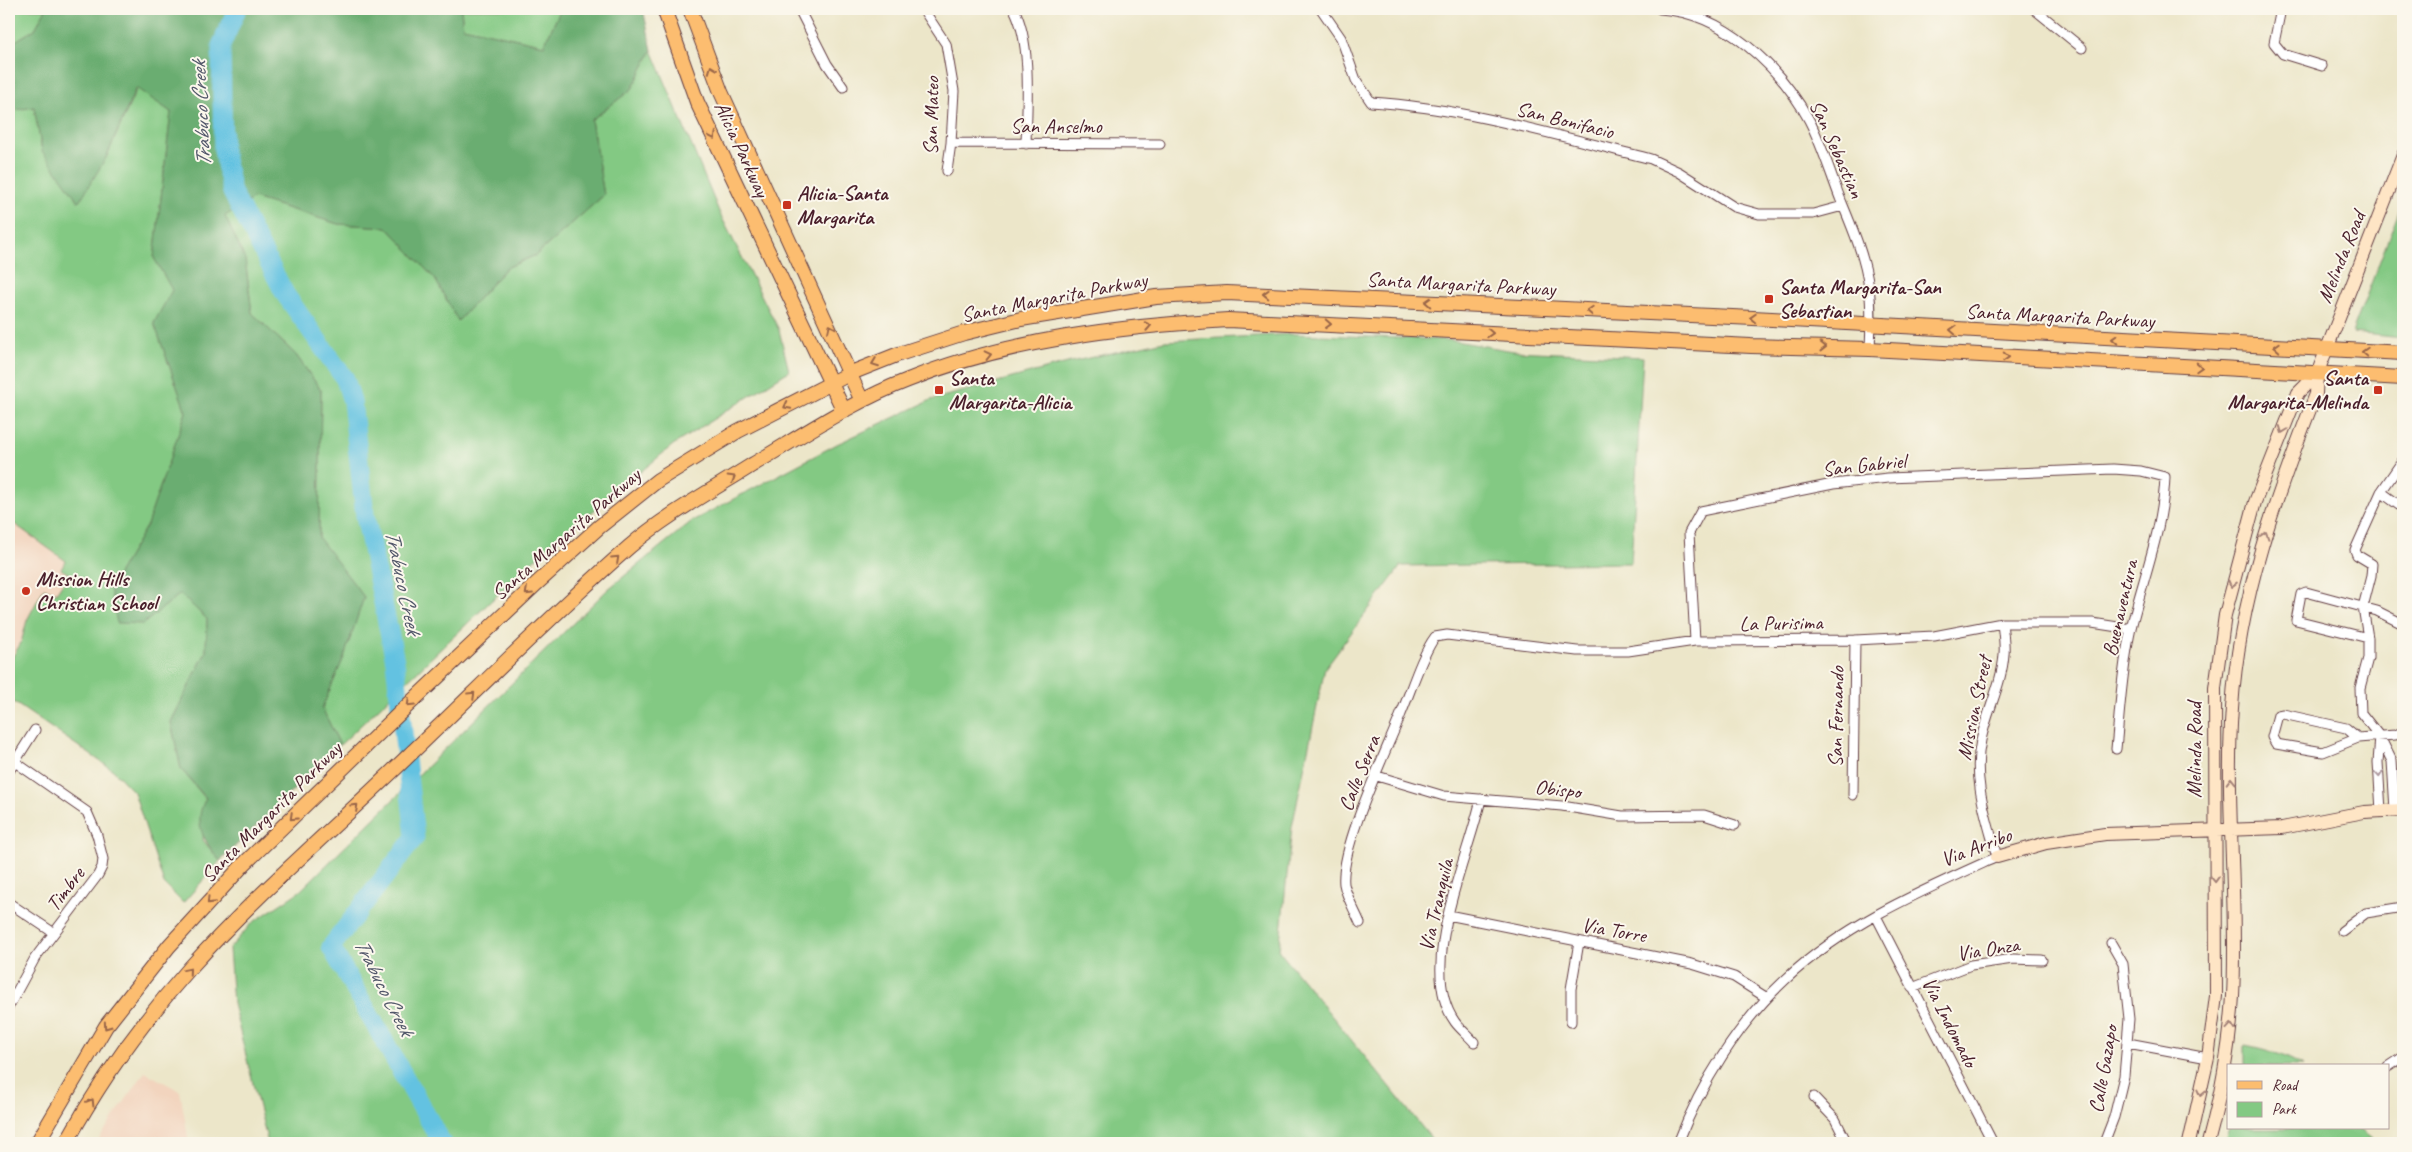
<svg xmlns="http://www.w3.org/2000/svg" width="2412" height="1152" font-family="Caveat,sans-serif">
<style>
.built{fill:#f2d4be}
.green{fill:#83c983;stroke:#667457}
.forest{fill:#6aad71;stroke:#5a664e}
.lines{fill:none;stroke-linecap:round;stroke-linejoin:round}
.river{stroke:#63c2e1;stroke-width:19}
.street-casing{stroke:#623d43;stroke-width:11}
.secondary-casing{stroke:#623d43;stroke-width:14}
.primary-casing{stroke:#623d43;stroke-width:16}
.street{stroke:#fff;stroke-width:9}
.secondary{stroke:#fee5c5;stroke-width:12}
.primary{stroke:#fcbd6f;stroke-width:14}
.oneway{stroke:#9a664a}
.oneway2{stroke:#a48278}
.oneway3{stroke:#ae9aa0}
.poi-dot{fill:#c8321e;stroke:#fbf7ec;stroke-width:2}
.labels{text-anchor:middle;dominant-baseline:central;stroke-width:4;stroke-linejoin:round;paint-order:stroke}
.street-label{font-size:21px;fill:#4a1f2b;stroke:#fbf7ec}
.poi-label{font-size:21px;font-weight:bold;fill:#4a1f2b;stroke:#fbf7ec;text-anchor:start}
.water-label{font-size:22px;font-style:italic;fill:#53586b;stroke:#fbf7ec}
</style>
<rect width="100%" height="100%" fill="#fbf7ec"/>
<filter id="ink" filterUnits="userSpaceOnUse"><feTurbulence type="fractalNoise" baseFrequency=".02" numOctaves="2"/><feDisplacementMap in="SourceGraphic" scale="10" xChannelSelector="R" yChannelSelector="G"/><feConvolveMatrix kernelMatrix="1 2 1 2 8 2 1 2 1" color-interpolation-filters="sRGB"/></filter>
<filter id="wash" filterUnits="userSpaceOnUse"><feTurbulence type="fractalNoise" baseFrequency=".0096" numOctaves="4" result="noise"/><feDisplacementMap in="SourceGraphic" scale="20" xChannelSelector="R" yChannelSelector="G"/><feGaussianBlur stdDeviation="1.12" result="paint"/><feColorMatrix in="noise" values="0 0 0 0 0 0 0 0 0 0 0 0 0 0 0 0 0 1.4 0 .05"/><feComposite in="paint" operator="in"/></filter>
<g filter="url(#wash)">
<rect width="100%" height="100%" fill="#ece6c9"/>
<path class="built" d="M 9,520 L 67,561 L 69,574 L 56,593 L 44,588 L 27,620 L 21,643 L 10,661 Z
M 145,1072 L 180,1091 L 189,1143 L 96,1143 Z"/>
<path class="green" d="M 9,9 L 46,9 L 35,29 L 9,45 Z
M 461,9 L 561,9 L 544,45 L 463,27 Z
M 652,50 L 720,214 L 779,330 L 789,371 L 673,445 L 534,560 L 340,745 L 322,708 L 344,657 L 364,597 L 319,539 L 321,390 L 296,355 L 252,313 L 245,259 L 224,216 L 254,198 L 338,224 L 387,227 L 435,279 L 459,320 L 506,268 L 536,255 L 604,195 L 591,120 L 632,89 Z
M 137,88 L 171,112 L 154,258 L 173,290 L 154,323 L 186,412 L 147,525 L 110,588 L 143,624 L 180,594 L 207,619 L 206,652 L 171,722 L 181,769 L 206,799 L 203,840 L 220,861 L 183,903 L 164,884 L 134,792 L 113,770 L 9,699 L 10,661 L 21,643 L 27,620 L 44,588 L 56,593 L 69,574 L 61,569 L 66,561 L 9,520 L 9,111 L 34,107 L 42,151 L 106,158 Z
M 2403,201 L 2403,338 L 2352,333 Z
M 1294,334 L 1449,340 L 1514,351 L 1643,357 L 1631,563 L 1401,566 L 1325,668 L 1292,827 L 1279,951 L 1435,1143 L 268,1143 L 233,1004 L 229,949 L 252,923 L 300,891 L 607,590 L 692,521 L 837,444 L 931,400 L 1071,362 L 1164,341 Z
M 2245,1045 C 2266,1049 2285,1055 2303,1066 L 2245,1066 Z
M 2229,1128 L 2358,1128 L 2377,1143 L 2224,1143 Z"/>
<path class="forest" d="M 46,9 L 461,9 L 463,27 L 544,45 L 561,9 L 643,9 L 652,50 L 632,89 L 591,120 L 604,195 L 536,255 L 506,268 L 458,321 L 435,279 L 387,227 L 338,224 L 254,198 L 225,216 L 245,259 L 252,313 L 296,355 L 321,390 L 319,538 L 364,597 L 344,657 L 322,708 L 340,745 L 220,861 C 204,841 192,823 206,798 L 181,769 L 171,722 L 206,652 L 207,619 L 180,594 L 143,624 L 117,623 L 110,588 L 147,525 L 186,412 L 154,323 L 172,290 L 154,258 L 171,112 L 136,88 L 106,158 L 79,202 L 42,151 L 34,107 L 9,111 L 9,45 L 35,29 Z"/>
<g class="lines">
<path class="river" d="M 237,9 L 221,46 L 223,150 L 232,192 L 285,294 L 345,379 L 352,401 L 365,515 L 395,661 L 415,837 L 331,947 L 442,1143"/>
</g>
</g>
<g filter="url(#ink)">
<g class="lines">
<g class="street-casing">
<path id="street" d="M 799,9 L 827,64 L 843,87
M 923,9 L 946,44 L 954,91 L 951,143 L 947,171
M 1014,9 C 1032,43 1027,104 1026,144
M 1321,9 L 1341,38 L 1356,80 L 1371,102 C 1466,108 1559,136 1651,159 L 1679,172 L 1734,207 L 1759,214 L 1813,214 L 1843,206
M 1604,9 L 1612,9
M 1660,9 C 1724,13 1780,67 1809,120 C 1822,145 1830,172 1840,198 C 1852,227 1865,257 1869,288 C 1872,308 1871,328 1870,349
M 2034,9 L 2082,48
M 2281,9 L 2274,43 L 2283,54 L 2322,66
M 951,143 L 1160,144
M 2381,492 L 2403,508
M 2368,638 L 2296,620 L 2301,594 L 2306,592 L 2377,611 L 2403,624
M 1695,641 L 1689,533 L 1701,511 L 1833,484 L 1888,478 L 2113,469 L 2141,471 L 2165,477 C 2163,529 2143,578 2131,628 C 2122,668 2120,709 2116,749
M 2380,737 L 2378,762 L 2381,811
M 2358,738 L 2346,728 L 2283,714 L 2278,715 L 2272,737 L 2276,744 L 2323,752 L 2358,738 L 2395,735 L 2403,732
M 9,771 L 35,730
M 1377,776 L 1444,796 L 1562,806 L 1622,816 L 1704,815 L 1735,825
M 1853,795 L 1855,640
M 2395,810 L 2392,761 L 2380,737 L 2361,713 L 2360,688 L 2368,658 L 2368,638 L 2363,607 L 2371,576 L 2372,564 L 2357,555 L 2355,550 L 2381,492 L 2403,460
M 9,903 L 54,933
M 1448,915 L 1692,964 L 1734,977 L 1767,998
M 1876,916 L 1993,1143
M 1360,923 C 1355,911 1346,896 1344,884 C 1340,847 1386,752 1401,714 C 1410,693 1422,654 1435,637 L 1447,635 L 1577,651 L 1628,651 L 1695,641 L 1855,640 L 1934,636 L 2002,623 L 2092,623 L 2131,629
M 2342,931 L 2366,913 L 2403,907
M 1912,988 L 1971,965 L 2013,959 L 2042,960
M 9,1006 L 35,958 L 98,875 L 102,867 L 103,859 L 97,835 L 87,812 L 15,762
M 1571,1022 L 1571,989 L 1579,942
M 1474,1042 C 1468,1035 1460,1029 1455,1022 C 1416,968 1468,859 1481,799
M 2128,1043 L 2208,1058
M 2388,1067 L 2403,1057
M 1814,1097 L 1835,1119 L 1847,1143
M 1678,1143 C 1701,1083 1738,1024 1785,980 C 1844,924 1924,890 1997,857 C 1987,819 1972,780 1981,740 C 1987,711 2002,684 2004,654 C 2005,644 2003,633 2002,623
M 2104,1143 L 2114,1117 L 2124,1076 L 2129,1019 L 2123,964 L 2111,943"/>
</g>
<g class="secondary-casing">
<path id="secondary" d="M 1997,857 L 2046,843 L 2105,834 L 2282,828 L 2364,812 L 2403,810
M 2189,1143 L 2208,1058 L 2216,996 L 2215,688 L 2225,615 L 2255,502 L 2298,393 L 2317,374
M 2208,1143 C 2221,1095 2230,1046 2233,996 C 2238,900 2225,804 2232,708 C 2239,598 2276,496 2316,394 L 2317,374 L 2403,155"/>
</g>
<g class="primary-casing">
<path id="primary" d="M 664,9 L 697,102 L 844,411
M 690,9 L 721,92 L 862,401
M 37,1143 L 106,1026 L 169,946 L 243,865 L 405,708 L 535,585 L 599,527 L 658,480 L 738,431 L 851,373 L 899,354 L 964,333 L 1021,319 L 1156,297 L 1227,293 L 1753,318 L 2403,353
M 66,1143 C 100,1081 143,1021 190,968 C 249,902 317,843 381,782 C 464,704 543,622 629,547 C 666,515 711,491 752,465 C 803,435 853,401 908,380 C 1007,340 1122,326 1228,320 L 1751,346 L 1870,349 L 2403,378"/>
</g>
<use href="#street" class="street"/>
<use href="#secondary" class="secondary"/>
<use href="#primary" class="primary"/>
</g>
<defs><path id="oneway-chevron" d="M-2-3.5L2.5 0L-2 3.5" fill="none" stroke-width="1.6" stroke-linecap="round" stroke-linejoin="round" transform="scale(1.25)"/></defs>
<g class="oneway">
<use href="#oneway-chevron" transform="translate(712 69) rotate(-111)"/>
<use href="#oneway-chevron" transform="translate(713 136) rotate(65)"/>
<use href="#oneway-chevron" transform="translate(1266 294) rotate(-178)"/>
<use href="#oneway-chevron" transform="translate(1428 302) rotate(-177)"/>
<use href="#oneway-chevron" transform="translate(1590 311) rotate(-177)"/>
<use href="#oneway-chevron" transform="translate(1753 318) rotate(-177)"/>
<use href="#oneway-chevron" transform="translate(1328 324) rotate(3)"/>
<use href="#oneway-chevron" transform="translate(1148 326) rotate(-11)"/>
<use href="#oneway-chevron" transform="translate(831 328) rotate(-115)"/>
<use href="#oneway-chevron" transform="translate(1953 330) rotate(-177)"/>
<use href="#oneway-chevron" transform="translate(1490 333) rotate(3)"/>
<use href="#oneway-chevron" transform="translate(2115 339) rotate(-177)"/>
<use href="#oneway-chevron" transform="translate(1823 347) rotate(1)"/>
<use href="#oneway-chevron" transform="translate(2277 347) rotate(-177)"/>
<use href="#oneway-chevron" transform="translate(2365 352) rotate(-177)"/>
<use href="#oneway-chevron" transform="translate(988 355) rotate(-13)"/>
<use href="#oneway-chevron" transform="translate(2006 357) rotate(3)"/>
<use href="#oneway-chevron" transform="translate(875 363) rotate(159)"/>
<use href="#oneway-chevron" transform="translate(2199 367) rotate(3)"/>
<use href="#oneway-chevron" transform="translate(787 406) rotate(153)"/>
<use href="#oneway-chevron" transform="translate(732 478) rotate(-31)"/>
<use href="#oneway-chevron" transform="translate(616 559) rotate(-43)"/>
<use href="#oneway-chevron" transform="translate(528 592) rotate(137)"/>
<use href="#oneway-chevron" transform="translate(472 695) rotate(-44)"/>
<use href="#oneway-chevron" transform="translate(410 703) rotate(137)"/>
<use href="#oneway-chevron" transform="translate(355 807) rotate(-43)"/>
<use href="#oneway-chevron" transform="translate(293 817) rotate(136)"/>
<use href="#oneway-chevron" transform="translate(210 901) rotate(133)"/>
<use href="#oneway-chevron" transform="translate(188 971) rotate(-50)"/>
<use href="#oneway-chevron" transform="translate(107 1026) rotate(125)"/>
<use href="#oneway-chevron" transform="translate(91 1102) rotate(-58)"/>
</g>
<g class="oneway2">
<use href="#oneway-chevron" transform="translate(2283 430) rotate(111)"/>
<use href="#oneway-chevron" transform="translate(2265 535) rotate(-72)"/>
<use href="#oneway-chevron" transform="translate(2232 584) rotate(104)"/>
<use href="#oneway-chevron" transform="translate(2231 781) rotate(-91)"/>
<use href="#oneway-chevron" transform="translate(2215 879) rotate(88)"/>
<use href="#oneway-chevron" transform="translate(2231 1027) rotate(-85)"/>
<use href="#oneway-chevron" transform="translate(2201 1093) rotate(103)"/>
</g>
<use class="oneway3" href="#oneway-chevron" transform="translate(2379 774) rotate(86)"/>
</g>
<g class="poi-dot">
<rect x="782" y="200" width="10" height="10" rx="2.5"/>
<rect x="1764" y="294" width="10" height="10" rx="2.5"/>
<rect x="934" y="385" width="10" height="10" rx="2.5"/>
<rect x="2373" y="385" width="10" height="10" rx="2.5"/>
<circle cx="26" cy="591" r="5"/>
</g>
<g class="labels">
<g class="street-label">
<text transform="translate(931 116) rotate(-89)">San Mateo</text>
<text transform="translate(1565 120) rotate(14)">San Bonifacio</text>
<text x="1056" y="126">San Anselmo</text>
<text transform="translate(742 149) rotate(65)">Alicia Parkway</text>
<text transform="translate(1837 149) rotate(66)">San Sebastian</text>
<text transform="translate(2341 257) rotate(-68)">Melinda Road</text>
<text transform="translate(1461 284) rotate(3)">Santa Margarita Parkway</text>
<text transform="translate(1054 297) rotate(-11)">Santa Margarita Parkway</text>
<text transform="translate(2060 316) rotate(3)">Santa Margarita Parkway</text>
<text transform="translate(1864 465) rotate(-6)">San Gabriel</text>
<text transform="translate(566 534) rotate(-41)">Santa Margarita Parkway</text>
<text transform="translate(2120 608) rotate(-77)">Buenaventura</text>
<text transform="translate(1781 623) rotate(-1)">La Purisima</text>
<text transform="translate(1974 708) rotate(-78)">Mission Street</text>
<text transform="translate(1836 717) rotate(-89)">San Fernando</text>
<text transform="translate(2194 750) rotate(-90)">Melinda Road</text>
<text transform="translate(1359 773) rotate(-68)">Calle Serra</text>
<text transform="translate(1558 789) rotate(7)">Obispo</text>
<text transform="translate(271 812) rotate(-45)">Santa Margarita Parkway</text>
<text transform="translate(1976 847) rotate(-21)">Via Arribo</text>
<text transform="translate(65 889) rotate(-53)">Timbre</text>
<text transform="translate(1436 905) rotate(-77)">Via Tranquila</text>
<text transform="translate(1614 930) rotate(10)">Via Torre</text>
<text transform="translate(1988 949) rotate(-9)">Via Onza</text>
<text transform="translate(1950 1022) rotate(63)">Via Indomado</text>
<text transform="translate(2103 1069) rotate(-80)">Calle Gazapo</text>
</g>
<g class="poi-label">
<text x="797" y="193">Alicia-Santa<tspan x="797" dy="24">Margarita</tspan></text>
<text x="1779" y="287">Santa Margarita-San<tspan x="1779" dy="24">Sebastian</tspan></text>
<text x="949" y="378">Santa<tspan x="949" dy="24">Margarita-Alicia</tspan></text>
<text x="2368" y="378" text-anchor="end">Santa<tspan x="2368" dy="24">Margarita-Melinda</tspan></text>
<text x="36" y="579">Mission Hills<tspan x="36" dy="24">Christian School</tspan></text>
</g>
<g class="water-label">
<text transform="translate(201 114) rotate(-93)">Trabuco Creek</text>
<text transform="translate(403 582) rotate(78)">Trabuco Creek</text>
<text transform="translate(384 987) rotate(63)">Trabuco Creek</text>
</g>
</g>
<rect width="2412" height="1152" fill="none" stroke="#fbf7ec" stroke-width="30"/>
<rect x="2227" y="1064" width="162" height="65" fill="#fbf7ec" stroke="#b4a19f"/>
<rect x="2237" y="1081" width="25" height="8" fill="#fcbd6f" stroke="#b4a19f"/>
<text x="2272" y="1090" font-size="15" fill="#4a1f2b">Road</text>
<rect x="2237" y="1102" width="25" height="15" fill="#83c983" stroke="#b4a19f"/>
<text x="2272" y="1114" font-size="15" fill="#4a1f2b">Park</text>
</svg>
